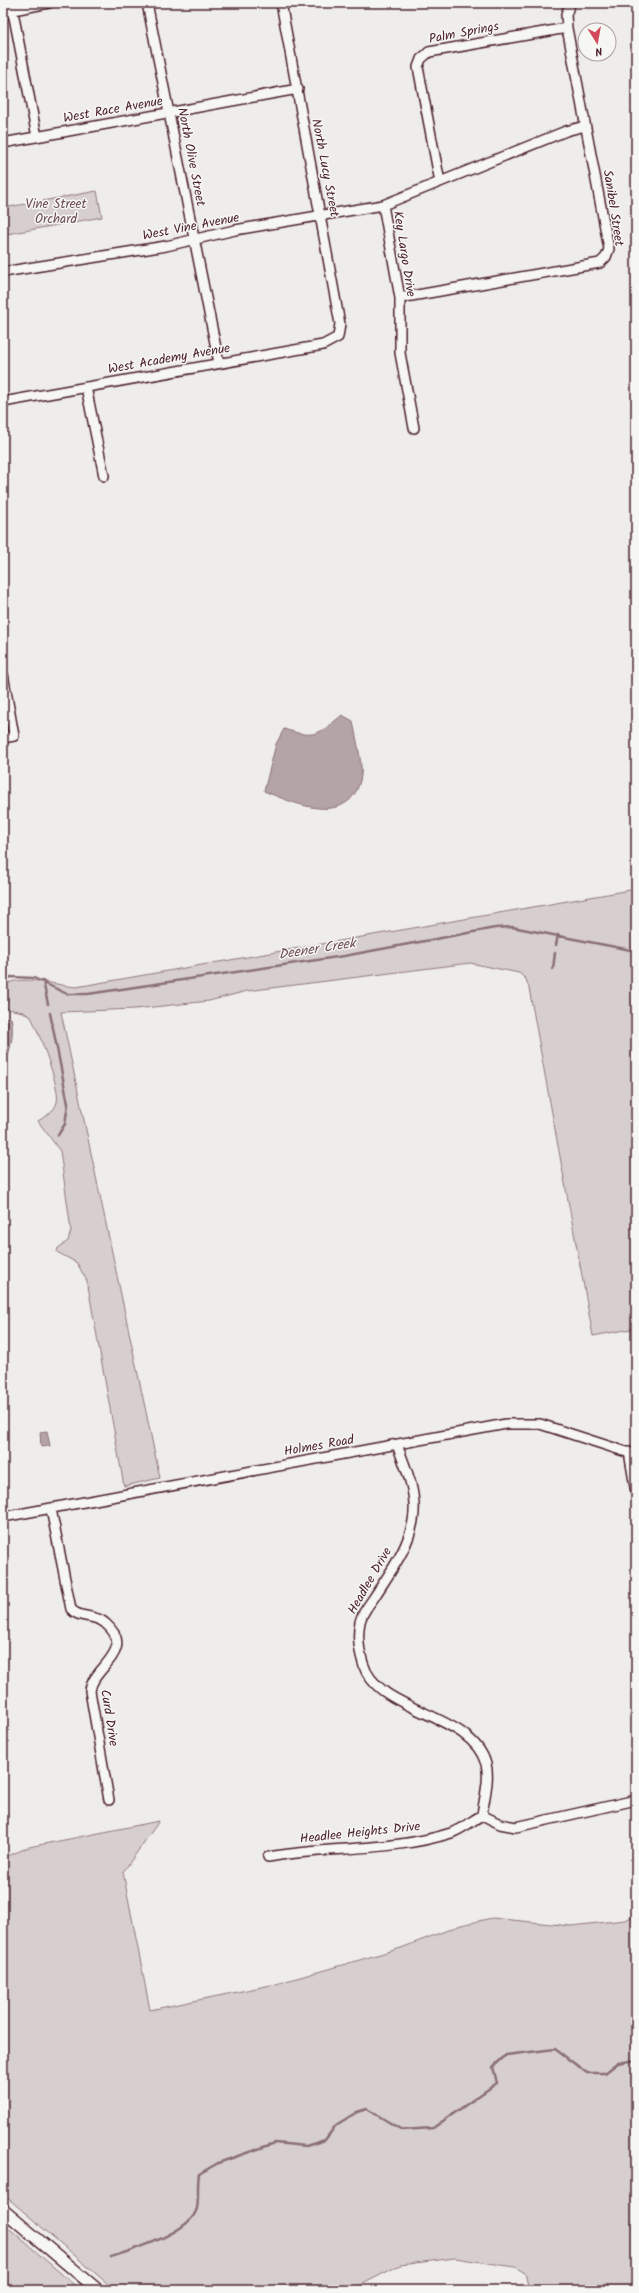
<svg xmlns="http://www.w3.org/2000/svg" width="639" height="2293" font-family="Kalam,sans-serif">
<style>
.green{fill:#d7cfce;stroke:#90777c}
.water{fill:#b4a4a5;stroke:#8a6f74}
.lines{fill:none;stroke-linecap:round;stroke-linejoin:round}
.stream{stroke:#8a6f74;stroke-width:2.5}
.minor-casing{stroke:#4a1f2b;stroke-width:12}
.major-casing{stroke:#4a1f2b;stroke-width:14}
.minor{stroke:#f6f6f2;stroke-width:9}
.major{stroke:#f6f6f2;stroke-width:11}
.labels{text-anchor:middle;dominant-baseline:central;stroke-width:3;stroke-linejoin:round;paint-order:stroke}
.street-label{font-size:13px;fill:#4a1f2b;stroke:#f6f6f2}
.park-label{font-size:13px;fill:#6d4b54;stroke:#f6f6f2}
.water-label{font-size:14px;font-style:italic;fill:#6f4e56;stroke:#f6f6f2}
</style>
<rect width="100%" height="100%" fill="#efedea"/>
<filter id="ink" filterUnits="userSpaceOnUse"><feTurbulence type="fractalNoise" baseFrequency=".025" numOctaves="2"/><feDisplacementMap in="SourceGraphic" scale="8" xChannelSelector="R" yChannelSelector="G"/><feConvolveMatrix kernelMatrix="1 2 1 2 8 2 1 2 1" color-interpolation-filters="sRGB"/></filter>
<g filter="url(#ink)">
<path class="green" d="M 97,191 L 102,217 L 7,234 L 3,208 Z
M 636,889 L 636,1328 L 593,1336 L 529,988 L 526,979 L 519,973 L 470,963 L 247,991 L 209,1001 L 135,1009 L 61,1012 L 160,1478 L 124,1486 L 87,1281 L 77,1263 L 57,1252 L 58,1248 L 68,1241 L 71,1230 L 60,1151 L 38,1121 C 46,1116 54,1112 57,1102 C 61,1089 38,1030 31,1017 L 23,1012 L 3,1008 L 3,985 C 25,974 53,985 76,987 Z
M 159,1821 L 123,1872 L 150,2010 L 276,1984 L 401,1948 L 461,1925 L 492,1918 L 571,1926 L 625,1920 L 636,1915 L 636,2290 L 529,2290 L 525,2273 L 515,2267 L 455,2258 L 400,2265 L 351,2290 L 115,2290 L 3,2194 L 3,1858 L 29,1847 Z
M 3,2223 L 80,2290 L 3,2290 Z"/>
<path class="water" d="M 342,715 L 353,721 C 355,734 363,764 361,776 C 352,829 295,804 264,791 L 276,744 L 284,729 C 315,739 318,735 342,715 Z
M 3,1017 L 11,1018 C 15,1032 10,1054 3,1068 Z
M 47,1431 L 50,1446 L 41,1447 L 40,1432 Z"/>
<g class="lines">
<path class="stream" d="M 556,945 L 558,935
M 553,969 L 555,953
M 3,980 L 11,977 L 34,978 L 67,994 L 88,994 L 344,956 L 495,928 L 512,927 L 636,951
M 43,981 L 48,1004
M 50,1013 L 68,1104 L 65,1124 L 58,1135
M 111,2257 C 133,2250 192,2232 197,2208 C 199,2197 197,2186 199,2174 L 218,2163 L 275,2143 L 306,2146 L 325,2140 L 336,2125 L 357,2112 L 367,2109 L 402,2130 L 433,2128 L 497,2083 L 493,2067 L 506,2055 L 555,2049 L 587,2073 L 605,2073 L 618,2063 L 636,2060"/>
<g class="minor-casing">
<path id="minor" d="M 5,3 L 14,17 L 37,137
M 147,3 L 219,363
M 3,12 L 49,3
M 3,143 L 298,89
M 440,182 L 418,67 L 421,59 L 429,52 L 567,28
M 383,205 L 400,298 L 400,353 L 414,428
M 3,272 L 166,246 L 235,230 L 383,205 L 566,131 L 585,126
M 400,298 L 600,263 L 606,257 L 609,249 L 567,28 L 566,15 L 570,3
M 86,387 L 104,476
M 3,402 L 323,345 L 338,337 L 340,324 L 281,3
M 3,674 L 14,736 L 3,738
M 397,1445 C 406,1468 418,1495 413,1521 C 408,1549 390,1572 375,1596 C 370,1604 362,1612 360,1622 C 357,1636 359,1650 363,1663 C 376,1713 472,1712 486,1764 C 490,1779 484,1799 482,1815
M 629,1452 L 636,1493
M 51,1509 L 71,1609 C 79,1619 95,1614 105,1623 C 138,1651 92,1667 90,1691 L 109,1800
M 3,1517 L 506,1424 L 540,1424 L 636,1455
M 268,1857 C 328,1846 392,1852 451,1833 C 462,1829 472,1821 482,1815 L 500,1824 L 516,1827 L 636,1800"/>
</g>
<g class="major-casing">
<path id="major" d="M 3,2210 L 98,2290"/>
</g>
<use href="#minor" class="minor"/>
<use href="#major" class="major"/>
</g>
</g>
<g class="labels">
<g class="street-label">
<text transform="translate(464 33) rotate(-11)">Palm Springs</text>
<text transform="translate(113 110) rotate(-10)">West Race Avenue</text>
<text transform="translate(191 157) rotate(79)">North Olive Street</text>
<text transform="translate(325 168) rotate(79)">North Lucy Street</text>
<text transform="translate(613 208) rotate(81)">Sanibel Street</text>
<text transform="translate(191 227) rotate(-11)">West Vine Avenue</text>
<text transform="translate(404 254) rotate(81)">Key Largo Drive</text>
<text transform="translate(169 359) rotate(-10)">West Academy Avenue</text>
<text transform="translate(319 1446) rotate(-10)">Holmes Road</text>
<text transform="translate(370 1581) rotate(-60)">Headlee Drive</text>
<text transform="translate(109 1718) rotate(81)">Curd Drive</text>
<text transform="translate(360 1833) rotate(-6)">Headlee Heights Drive</text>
</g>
<g class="park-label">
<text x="56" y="204">Vine Street<tspan x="56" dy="15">Orchard</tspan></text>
</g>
<g class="water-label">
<text transform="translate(317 949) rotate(-9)">Deener Creek</text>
</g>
</g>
<rect width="639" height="2293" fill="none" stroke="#f6f6f2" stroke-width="16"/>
<rect x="8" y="8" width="623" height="2277" fill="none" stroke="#4a1f2b" stroke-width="1.5" filter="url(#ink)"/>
<g transform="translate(597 42) rotate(169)"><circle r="19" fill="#f6f6f2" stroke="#b1a0a2"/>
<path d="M0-3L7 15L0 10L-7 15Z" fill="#d1495b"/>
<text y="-6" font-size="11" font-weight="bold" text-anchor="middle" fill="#4a1f2b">N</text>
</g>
</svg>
